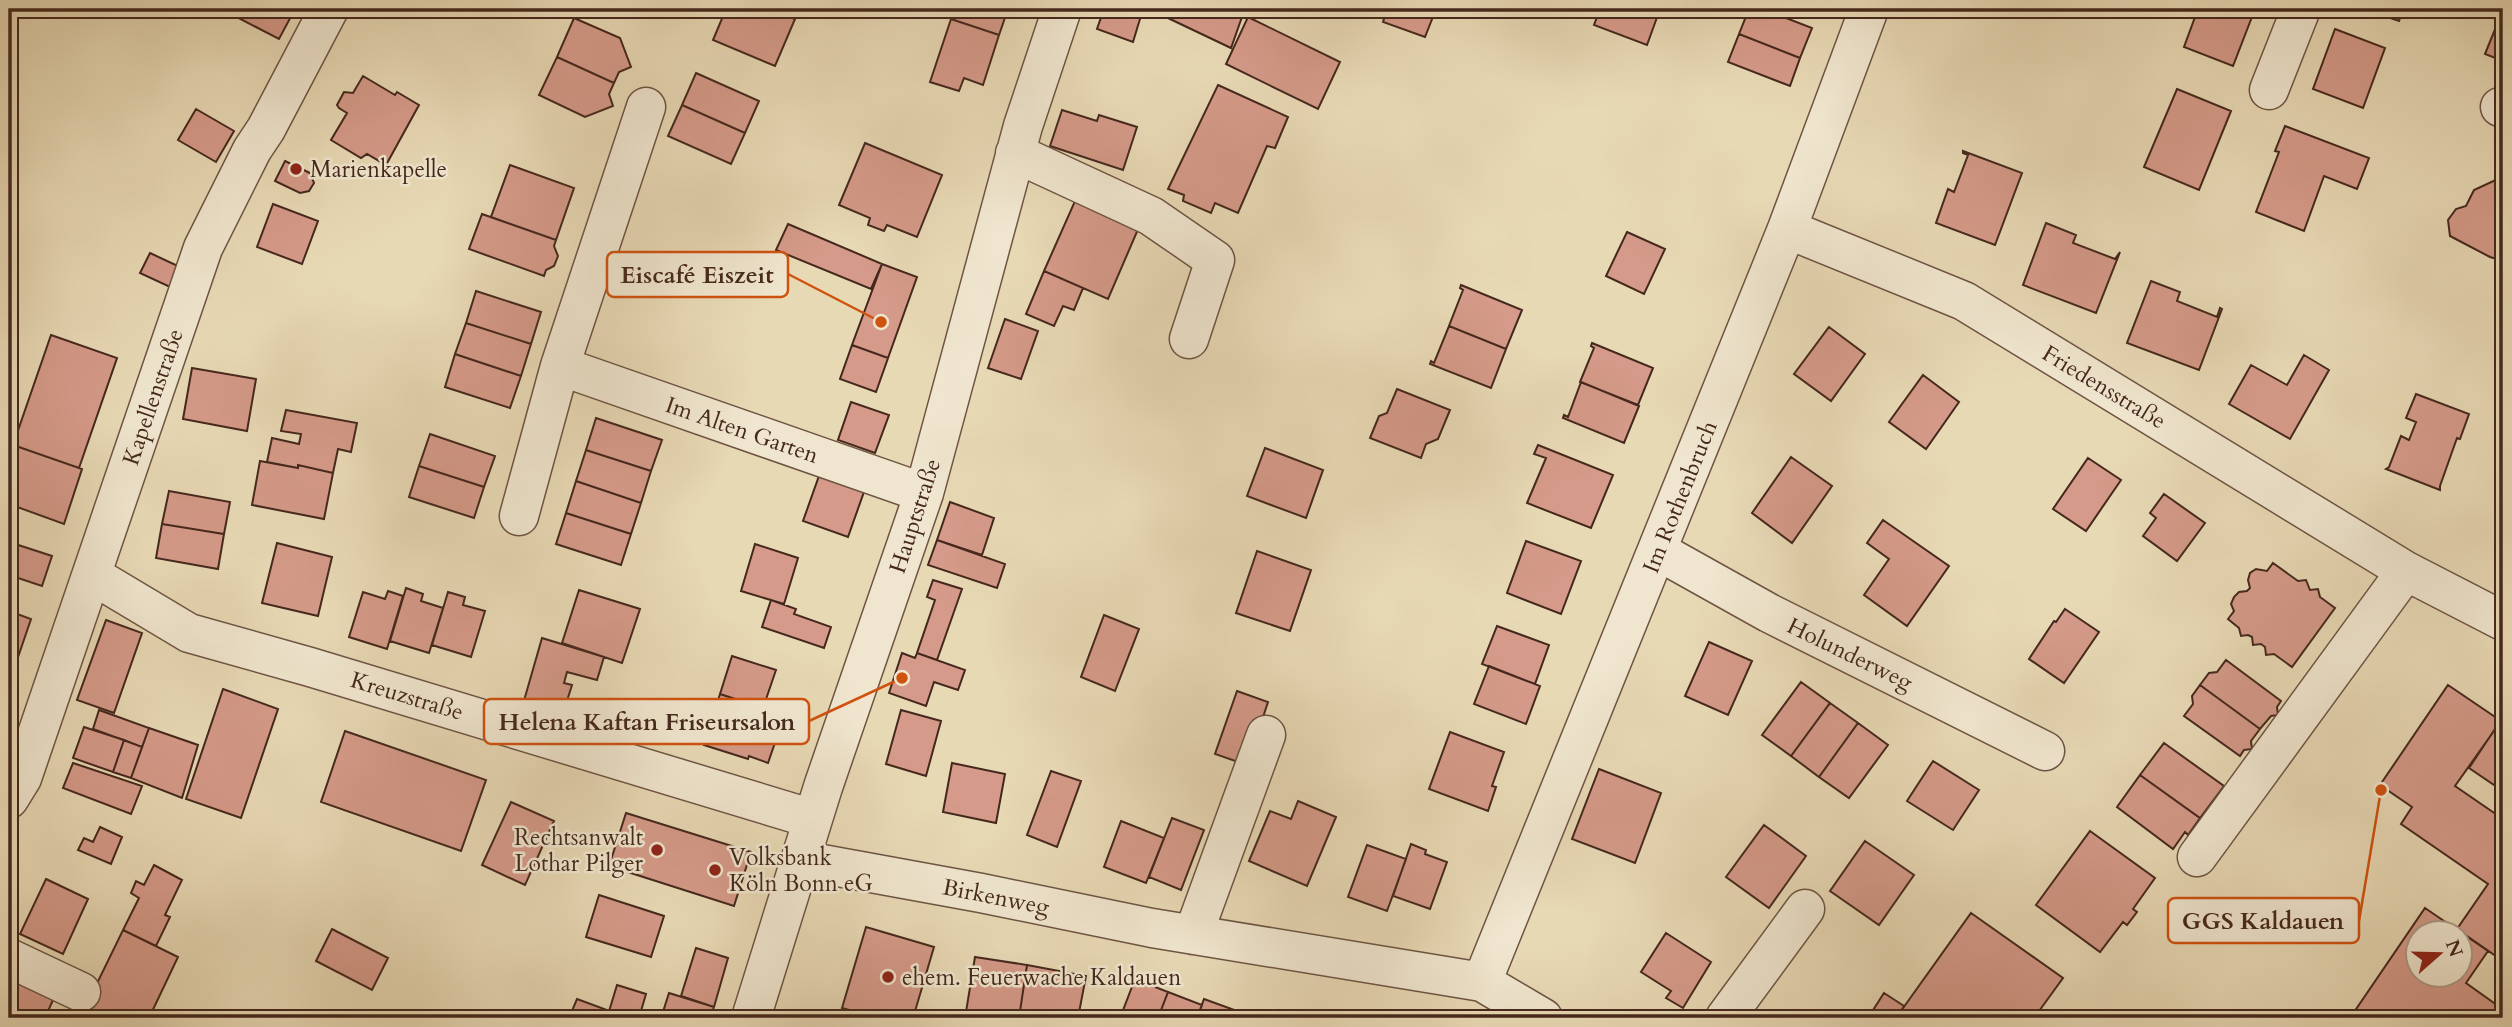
<svg xmlns="http://www.w3.org/2000/svg" width="2512" height="1027" font-family="Cardo,serif">
<style>
.building{fill:#d59a89;stroke:#45281d;stroke-width:2;fill-rule:evenodd}
.lines{fill:none;stroke-linecap:round;stroke-linejoin:round}
.minor-casing{stroke:#6e5443;stroke-width:41}
.minor{stroke:#f0e6cf;stroke-width:38}
.poi-dot{fill:#8f2418;stroke:#f0e6cf;stroke-width:2.5}
.labels{text-anchor:middle;dominant-baseline:central;stroke-width:5;stroke-linejoin:round;paint-order:stroke}
.poi-label{font-size:23px;fill:#45281d;stroke:#f0e6cf;text-anchor:start}
.street-label{font-size:23px;fill:#45281d;stroke:#f0e6cf}
.leader{fill:none;stroke:#d0520f;stroke-width:2.5}
.callout-dot{fill:#d0520f;stroke:#f0e6cf;stroke-width:2.5}
.callout{fill:#f0e6cf;stroke:#d0520f;stroke-width:2.5}
.callout-label{font-size:24px;text-anchor:middle;font-weight:bold;fill:#45281d}
</style>
<rect width="100%" height="100%" fill="#e8d9b5"/>
<filter id="stains"><feTurbulence type="fractalNoise" baseFrequency=".00286" numOctaves="4"/><feColorMatrix values="0 0 0 0 .2 0 0 0 0 .09 0 0 0 0 .02 0 0 0 .5 -.17"/></filter>
<radialGradient id="worn" r=".72"><stop offset=".6" stop-color="#630" stop-opacity="0"/><stop offset="1" stop-color="#630" stop-opacity=".3"/></radialGradient>
<path class="building" d="M 231,9 L 295,9 L 279,39 L 229,13 Z
M 726,9 L 770,9 L 795,19 L 775,66 L 713,40 Z
M 954,9 L 1008,9 L 999,35 L 951,19 Z
M 1104,9 L 1143,9 L 1133,42 L 1097,29 Z
M 1149,9 L 1233,9 L 1243,14 L 1231,48 Z
M 1387,9 L 1436,9 L 1425,37 L 1383,22 Z
M 1600,9 L 1660,9 L 1647,45 L 1594,25 Z
M 1749,9 L 1763,9 L 1812,28 L 1800,58 L 1739,34 Z
M 2198,9 L 2255,9 L 2233,66 L 2184,47 Z
M 2364,9 L 2403,9 L 2399,21 Z
M 2500,9 L 2503,9 L 2503,61 L 2485,54 L 2502,12 Z
M 1248,17 L 1340,62 L 1318,109 L 1226,64 Z
M 574,18 L 620,38 L 631,67 L 619,72 L 614,83 L 557,57 Z
M 951,19 L 999,35 L 983,85 L 964,78 L 959,91 L 930,82 Z
M 2335,29 L 2385,48 L 2363,108 L 2313,89 Z
M 1739,34 L 1800,58 L 1790,86 L 1728,62 Z
M 557,57 L 614,83 L 609,94 L 613,106 L 585,117 L 539,95 Z
M 696,73 L 759,101 L 745,133 L 682,105 Z
M 363,76 L 395,95 L 397,92 L 419,105 L 386,165 L 367,154 L 361,158 L 331,140 L 347,113 L 339,108 L 337,105 L 344,92 L 353,93 Z
M 1218,85 L 1288,117 L 1275,148 L 1267,146 L 1238,213 L 1215,203 L 1211,213 L 1183,201 L 1184,195 L 1168,189 Z
M 2177,89 L 2231,111 L 2199,190 L 2144,167 Z
M 682,105 L 745,133 L 731,164 L 668,136 Z
M 196,109 L 234,131 L 216,162 L 178,140 Z
M 1062,110 L 1097,121 L 1099,115 L 1137,127 L 1123,170 L 1050,146 Z
M 2285,126 L 2369,158 L 2357,189 L 2324,176 L 2304,231 L 2256,212 L 2279,152 L 2275,151 Z
M 865,143 L 942,175 L 917,237 L 887,225 L 884,231 L 868,225 L 870,218 L 839,205 Z
M 1963,151 L 2022,173 L 1995,245 L 1936,223 L 1948,189 L 1954,192 L 1968,155 L 1963,153 Z
M 285,161 L 310,173 L 314,183 L 309,191 L 300,193 L 275,181 Z
M 510,165 L 574,188 L 556,240 L 491,217 Z
M 2502,177 L 2503,177 L 2503,261 L 2490,257 L 2450,236 L 2448,220 L 2456,209 L 2466,206 L 2474,190 Z
M 1079,192 L 1142,220 L 1108,299 L 1044,271 Z
M 273,204 L 318,221 L 302,264 L 257,247 Z
M 482,214 L 556,240 L 554,246 L 558,256 L 554,266 L 546,270 L 544,276 L 469,249 Z
M 2046,223 L 2076,235 L 2073,243 L 2115,259 L 2120,252 L 2096,313 L 2023,285 Z
M 788,224 L 882,264 L 871,289 L 776,250 Z
M 1627,232 L 1665,249 L 1644,294 L 1606,276 Z
M 150,253 L 180,267 L 170,287 L 140,273 Z
M 882,264 L 917,277 L 888,358 L 852,345 Z
M 1044,271 L 1083,288 L 1074,310 L 1063,306 L 1054,326 L 1026,314 Z
M 2151,281 L 2180,292 L 2177,301 L 2217,317 L 2220,308 L 2222,309 L 2199,370 L 2127,343 Z
M 1461,285 L 1522,310 L 1506,349 L 1449,326 L 1463,290 L 1460,288 Z
M 476,291 L 541,312 L 531,344 L 466,323 Z
M 1005,319 L 1038,331 L 1021,379 L 988,368 Z
M 466,323 L 531,344 L 521,376 L 455,354 Z
M 1449,326 L 1506,349 L 1491,388 L 1430,364 L 1431,361 L 1434,363 Z
M 1829,327 L 1865,354 L 1831,401 L 1794,374 Z
M 51,335 L 117,358 L 79,468 L 13,445 Z
M 1592,343 L 1653,368 L 1638,405 L 1580,382 L 1594,348 L 1591,346 Z
M 852,345 L 888,358 L 876,392 L 840,379 Z
M 455,354 L 521,376 L 510,408 L 445,387 Z
M 2304,355 L 2329,370 L 2290,439 L 2229,404 L 2251,365 L 2287,385 Z
M 192,368 L 256,379 L 247,431 L 183,419 Z
M 1923,375 L 1959,402 L 1926,449 L 1889,422 Z
M 1581,382 L 1639,406 L 1624,443 L 1563,418 L 1564,415 L 1568,417 Z
M 1397,389 L 1450,410 L 1438,439 L 1426,444 L 1421,458 L 1370,438 L 1379,416 L 1387,413 Z
M 2416,394 L 2469,414 L 2460,439 L 2457,438 L 2440,486 L 2440,490 L 2386,469 L 2389,467 L 2401,436 L 2409,440 L 2416,422 L 2406,418 Z
M 851,402 L 889,415 L 875,453 L 838,440 Z
M 286,410 L 357,423 L 351,452 L 338,449 L 333,473 L 298,465 L 298,468 L 267,462 L 272,438 L 299,444 L 301,434 L 281,431 Z
M 596,418 L 662,440 L 651,471 L 586,450 Z
M 430,434 L 495,456 L 484,487 L 419,466 Z
M 1538,445 L 1613,475 L 1591,528 L 1527,503 L 1546,458 L 1534,454 Z
M 16,446 L 82,469 L 64,524 L 9,504 L 9,466 Z
M 1265,448 L 1323,470 L 1306,518 L 1247,496 Z
M 586,450 L 651,471 L 641,503 L 576,481 Z
M 1791,457 L 1832,486 L 1792,543 L 1752,513 Z
M 2088,458 L 2121,480 L 2086,531 L 2053,509 Z
M 260,461 L 298,468 L 298,465 L 333,473 L 324,519 L 252,505 Z
M 419,466 L 484,487 L 474,518 L 409,497 Z
M 820,473 L 865,489 L 848,537 L 803,521 Z
M 576,481 L 641,503 L 631,534 L 566,513 Z
M 169,491 L 230,502 L 224,534 L 162,524 Z
M 2164,494 L 2205,523 L 2177,561 L 2143,536 L 2156,518 L 2150,513 Z
M 950,502 L 994,518 L 982,555 L 937,540 Z
M 566,513 L 631,534 L 621,565 L 556,544 Z
M 1883,520 L 1949,566 L 1907,626 L 1864,595 L 1889,559 L 1867,543 Z
M 162,524 L 224,534 L 218,569 L 156,558 Z
M 937,540 L 1005,564 L 997,588 L 928,565 Z
M 1526,541 L 1581,561 L 1561,614 L 1507,593 Z
M 9,542 L 52,556 L 42,586 L 9,575 Z
M 277,543 L 332,557 L 318,616 L 262,603 Z
M 755,544 L 798,558 L 784,604 L 741,591 Z
M 1257,551 L 1311,570 L 1290,631 L 1236,613 Z
M 2273,563 L 2298,581 L 2306,580 L 2310,590 L 2318,589 L 2320,597 L 2335,608 L 2292,667 L 2274,654 L 2266,655 L 2265,647 L 2261,644 L 2253,645 L 2252,637 L 2248,635 L 2241,636 L 2239,628 L 2228,619 L 2234,611 L 2231,604 L 2234,597 L 2239,592 L 2247,591 L 2250,588 L 2248,580 L 2250,573 L 2256,569 L 2267,571 Z
M 933,580 L 962,589 L 937,660 L 917,653 L 935,600 L 927,597 Z
M 406,588 L 423,594 L 421,601 L 443,608 L 429,653 L 390,641 Z
M 579,590 L 640,609 L 622,663 L 562,643 Z
M 388,591 L 403,596 L 387,649 L 349,637 L 363,592 L 385,599 Z
M 448,592 L 465,597 L 463,605 L 485,611 L 471,657 L 432,645 Z
M 771,600 L 796,609 L 794,614 L 831,627 L 824,648 L 762,627 Z
M 2065,609 L 2099,632 L 2064,683 L 2029,659 L 2054,621 L 2056,622 Z
M 9,611 L 31,619 L 15,666 L 9,664 Z
M 1104,615 L 1139,629 L 1115,691 L 1081,677 Z
M 106,620 L 142,633 L 114,713 L 77,700 Z
M 1497,626 L 1549,645 L 1535,684 L 1482,664 Z
M 542,638 L 604,657 L 597,680 L 567,672 L 564,683 L 572,685 L 566,704 L 558,702 L 552,727 L 519,718 Z
M 1709,642 L 1752,661 L 1728,715 L 1685,696 Z
M 902,653 L 915,658 L 917,653 L 965,670 L 958,690 L 934,682 L 926,706 L 889,693 Z
M 732,656 L 776,670 L 763,708 L 720,694 Z
M 2226,660 L 2281,701 L 2277,707 L 2278,715 L 2271,716 L 2260,729 L 2200,685 L 2209,673 L 2217,672 Z
M 1489,666 L 1540,686 L 1526,724 L 1474,704 Z
M 1801,682 L 1830,703 L 1791,756 L 1762,735 Z
M 2200,685 L 2260,729 L 2251,741 L 2252,749 L 2244,750 L 2240,756 L 2184,716 L 2193,704 L 2192,696 Z
M 2448,685 L 2501,721 L 2455,786 L 2503,819 L 2503,961 L 2457,929 L 2488,884 L 2401,824 L 2412,807 L 2380,785 Z
M 223,689 L 278,709 L 241,818 L 186,799 Z
M 1237,691 L 1268,702 L 1247,765 L 1215,754 Z
M 720,694 L 763,708 L 758,725 L 779,731 L 768,763 L 749,756 L 748,759 L 704,745 Z
M 1830,703 L 1858,723 L 1819,777 L 1791,756 Z
M 99,710 L 149,728 L 142,747 L 93,729 Z
M 901,710 L 941,721 L 926,776 L 886,764 Z
M 2503,717 L 2503,791 L 2469,768 Z
M 1858,723 L 1888,745 L 1849,798 L 1819,777 Z
M 84,727 L 124,740 L 113,772 L 73,758 Z
M 149,728 L 198,745 L 182,798 L 131,778 Z
M 345,731 L 486,780 L 461,851 L 321,802 Z
M 1450,732 L 1504,752 L 1492,786 L 1496,787 L 1488,811 L 1429,789 Z
M 124,740 L 142,747 L 131,778 L 113,772 Z
M 2164,743 L 2224,786 L 2200,818 L 2140,775 Z
M 1933,761 L 1979,790 L 1953,830 L 1907,801 Z
M 73,763 L 142,786 L 131,814 L 63,788 Z
M 952,763 L 1005,774 L 996,823 L 943,812 Z
M 1599,769 L 1661,793 L 1635,863 L 1572,839 Z
M 1051,771 L 1081,781 L 1057,847 L 1027,835 Z
M 2140,775 L 2200,818 L 2188,835 L 2185,832 L 2173,849 L 2117,807 Z
M 1298,801 L 1336,817 L 1307,886 L 1249,861 L 1270,811 L 1291,819 Z
M 511,802 L 554,821 L 525,885 L 482,865 Z
M 626,813 L 751,852 L 734,906 L 609,866 Z
M 1172,818 L 1204,830 L 1181,890 L 1149,877 Z
M 1121,821 L 1164,838 L 1146,883 L 1104,867 Z
M 1764,825 L 1806,856 L 1769,908 L 1726,877 Z
M 100,827 L 122,837 L 111,864 L 78,850 L 84,838 L 93,842 Z
M 2090,831 L 2155,878 L 2133,909 L 2137,912 L 2127,925 L 2123,922 L 2100,952 L 2036,905 Z
M 1865,841 L 1914,875 L 1879,925 L 1830,891 Z
M 1411,844 L 1426,850 L 1425,854 L 1447,862 L 1430,909 L 1393,896 Z
M 1367,845 L 1406,859 L 1387,911 L 1348,897 Z
M 154,865 L 182,880 L 165,915 L 170,917 L 156,946 L 123,930 L 139,898 L 131,893 L 136,881 L 144,885 Z
M 46,879 L 88,899 L 63,954 L 20,934 Z
M 599,895 L 664,916 L 651,957 L 586,937 Z
M 2425,908 L 2488,951 L 2466,983 L 2501,1008 L 2494,1018 L 2350,1018 ZM 2418,932 L 2460,932 L 2460,974 L 2418,974 Z
M 1971,913 L 2063,978 L 2034,1018 L 1896,1018 Z
M 866,927 L 934,947 L 913,1018 L 878,1018 L 842,1008 Z
M 332,929 L 388,958 L 372,990 L 316,961 Z
M 123,930 L 178,957 L 149,1018 L 95,1018 L 83,1012 Z
M 1666,933 L 1711,962 L 1683,1008 L 1666,998 L 1671,991 L 1641,972 Z
M 696,948 L 728,958 L 714,1007 L 681,996 Z
M 975,957 L 1027,965 L 1019,1018 L 965,1018 Z
M 1027,965 L 1086,976 L 1078,1018 L 1019,1018 Z
M 9,969 L 57,991 L 45,1018 L 9,1018 Z
M 1135,979 L 1168,992 L 1158,1018 L 1120,1018 Z
M 617,985 L 646,994 L 639,1018 L 607,1018 Z
M 1168,992 L 1202,1005 L 1197,1018 L 1158,1018 Z
M 669,993 L 714,1007 L 710,1018 L 661,1018 Z
M 1884,993 L 1904,1006 L 1896,1018 L 1868,1018 Z
M 577,999 L 607,1010 L 604,1018 L 569,1018 Z
M 1204,999 L 1240,1012 L 1237,1018 L 1197,1018 Z
M 1280,1010 L 1300,1018 L 1277,1018 Z"/>
<g class="lines">
<g class="minor-casing">
<path id="minor" d="M 2269,90 L 2301,9
M 646,107 L 560,366 L 924,493
M 2500,107 L 2503,108
M 1015,153 L 1151,216 L 1215,260 L 1189,339
M 1787,229 L 1964,301 L 2406,571 L 2503,621
M 519,516 L 560,366
M 1658,551 L 1769,613 L 2045,751
M 92,575 L 189,633 L 310,667 L 813,819
M 9,799 L 22,778 L 203,248 L 252,150 L 266,129 L 329,9
M 2197,857 L 2406,571
M 800,860 L 981,893 L 1152,928 L 1482,982 L 1543,1018
M 1193,935 L 1266,735
M 9,958 L 81,992
M 1482,982 L 1787,229 L 1869,9
M 751,1018 L 823,787 L 924,493 L 1023,126 L 1062,9
M 1725,1018 L 1805,909"/>
</g>
<use href="#minor" class="minor"/>
</g>
<g class="poi-dot">
<circle cx="296" cy="169" r="7"/>
<circle cx="657" cy="850" r="7"/>
<circle cx="715" cy="870" r="7"/>
<circle cx="888" cy="977" r="7"/>
</g>
<g class="labels">
<g class="poi-label">
<text x="310" y="169">Marienkapelle</text>
<text x="643" y="837" text-anchor="end">Rechtsanwalt<tspan x="643" dy="26">Lothar Pilger</tspan></text>
<text x="729" y="857">Volksbank<tspan x="729" dy="26">Köln Bonn eG</tspan></text>
<text x="902" y="977">ehem. Feuerwache Kaldauen</text>
</g>
<g class="street-label">
<text transform="translate(2104 387) rotate(31)">Friedensstraße</text>
<text transform="translate(153 397) rotate(-71)">Kapellenstraße</text>
<text transform="translate(742 430) rotate(19)">Im Alten Garten</text>
<text transform="translate(1680 497) rotate(-68)">Im Rothenbruch</text>
<text transform="translate(915 516) rotate(-72)">Hauptstraße</text>
<text transform="translate(1850 654) rotate(26)">Holunderweg</text>
<text transform="translate(407 696) rotate(17)">Kreuzstraße</text>
<text transform="translate(996 897) rotate(11)">Birkenweg</text>
</g>
</g>
<path class="leader" d="M881 322L788 274M902 678L809 721M2381 790L2359 921"/>
<g class="callout-dot">
<circle cx="881" cy="322" r="7"/>
<circle cx="902" cy="678" r="7"/>
<circle cx="2381" cy="790" r="7"/>
</g>
<g class="callout">
<rect x="607" y="252" width="181" height="45" rx="7"/>
<rect x="484" y="699" width="325" height="45" rx="7"/>
<rect x="2168" y="898" width="191" height="45" rx="7"/>
</g>
<g class="callout-label">
<text x="697" y="283">Eiscafé Eiszeit</text>
<text x="647" y="730">Helena Kaftan Friseursalon</text>
<text x="2263" y="929">GGS Kaldauen</text>
</g>
<rect width="2512" height="1027" fill="none" stroke="#e8d9b5" stroke-width="35"/>
<rect x="10" y="10" width="2491" height="1006" fill="none" stroke="#45281d" stroke-width="3.5"/>
<rect x="18" y="18" width="2477" height="992" fill="none" stroke="#45281d" stroke-width="2"/>
<g transform="translate(2439 954) rotate(70)"><circle r="33" fill="#f0e6cf" stroke="#ac9a88" stroke-width="2"/>
<path d="M0-5L12 26L0 18L-12 26Z" fill="#8f2418"/>
<text y="-10" font-size="19" font-weight="bold" text-anchor="middle" fill="#45281d">N</text>
</g>
<rect width="100%" height="100%" filter="url(#stains)"/>
<rect width="100%" height="100%" fill="url(#worn)"/>
</svg>
